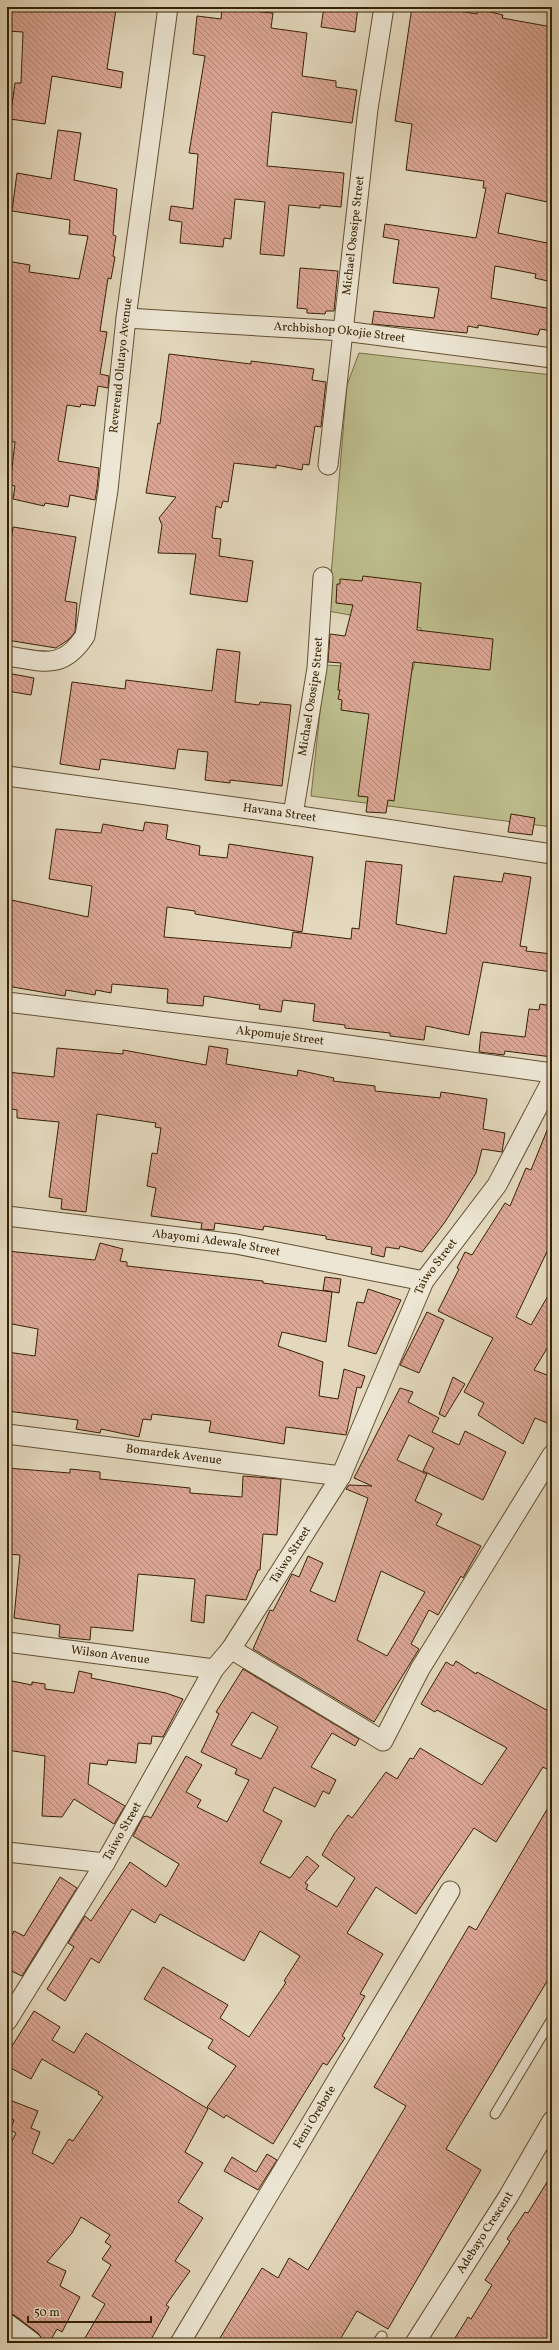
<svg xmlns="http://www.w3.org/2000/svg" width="559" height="2350" font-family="Vollkorn,serif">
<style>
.grass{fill:#bcbc8c;stroke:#7a6f47}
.building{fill:url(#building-back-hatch);stroke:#372202;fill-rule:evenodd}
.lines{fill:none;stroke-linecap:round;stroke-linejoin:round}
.service-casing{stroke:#625031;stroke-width:11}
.minor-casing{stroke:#625031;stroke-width:21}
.secondary-casing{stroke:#372202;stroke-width:24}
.service{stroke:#ede6d4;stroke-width:9}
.minor{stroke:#ede6d4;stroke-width:19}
.secondary{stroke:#ede6d4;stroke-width:22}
.labels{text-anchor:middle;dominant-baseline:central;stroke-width:4;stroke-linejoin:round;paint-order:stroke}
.street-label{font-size:12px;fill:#372202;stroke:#ede6d4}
</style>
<defs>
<pattern id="building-back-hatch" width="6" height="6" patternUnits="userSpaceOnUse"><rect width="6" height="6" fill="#dca695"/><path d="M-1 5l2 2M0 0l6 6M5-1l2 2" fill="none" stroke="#b38777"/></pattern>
</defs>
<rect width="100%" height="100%" fill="#e3d8bd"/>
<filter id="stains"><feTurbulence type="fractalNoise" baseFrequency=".005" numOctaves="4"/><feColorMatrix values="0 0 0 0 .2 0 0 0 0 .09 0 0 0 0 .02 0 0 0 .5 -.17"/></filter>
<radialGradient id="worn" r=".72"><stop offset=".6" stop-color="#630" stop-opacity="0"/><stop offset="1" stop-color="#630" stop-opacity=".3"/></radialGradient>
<path class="grass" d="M 359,353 L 552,375 L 552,827 L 311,796 L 325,665 L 413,670 L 421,628 L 328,611 L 347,385 Z"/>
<path class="building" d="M 7,7 L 116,9 L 107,69 L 123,72 L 121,88 L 52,76 L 45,124 L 10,119 L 15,83 L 21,83 L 23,32 L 7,31 Z
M 222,7 L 261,7 L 260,12 L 273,13 L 271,28 L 307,33 L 302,76 L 336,81 L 336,87 L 357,90 L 352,123 L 272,112 L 267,166 L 344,173 L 341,207 L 320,205 L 320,208 L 289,205 L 284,256 L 260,254 L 265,202 L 235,199 L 231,239 L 224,238 L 223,247 L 180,243 L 182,222 L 169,220 L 171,206 L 193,209 L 198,154 L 189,153 L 205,56 L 193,54 L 197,16 L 221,19 Z
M 324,7 L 358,7 L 355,32 L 321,27 Z
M 412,7 L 434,7 L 477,14 L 478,9 L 503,15 L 502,18 L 552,27 L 552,203 L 506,193 L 498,233 L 552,244 L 552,282 L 535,278 L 536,274 L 495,266 L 491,298 L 552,309 L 552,331 L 540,329 L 538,335 L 478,325 L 478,328 L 468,326 L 467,333 L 372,324 L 374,311 L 434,318 L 439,288 L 393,283 L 399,240 L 383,237 L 385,224 L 476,238 L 486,188 L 483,188 L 484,181 L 406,170 L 412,124 L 395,121 Z
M 58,130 L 81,133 L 74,180 L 117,189 L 113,235 L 116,236 L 113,256 L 115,257 L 111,279 L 108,278 L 100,331 L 107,332 L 100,374 L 109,376 L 108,388 L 98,386 L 95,406 L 81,404 L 80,407 L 67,405 L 58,461 L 99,468 L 97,489 L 95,500 L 70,495 L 68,507 L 45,503 L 44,506 L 13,499 L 15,486 L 10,485 L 15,442 L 7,441 L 7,261 L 30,265 L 29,272 L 79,279 L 88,236 L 69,234 L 70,220 L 12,211 L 17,173 L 51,179 Z
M 300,268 L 338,271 L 334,311 L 326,311 L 325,314 L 307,313 L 307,309 L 297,308 Z
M 169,354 L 251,364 L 251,361 L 314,369 L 312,380 L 326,382 L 321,427 L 315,426 L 309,465 L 303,464 L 302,470 L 276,465 L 276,468 L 234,463 L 228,502 L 223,501 L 221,508 L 216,506 L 212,538 L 221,539 L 219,556 L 253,561 L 247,602 L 190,594 L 196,554 L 158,553 L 162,525 L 159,518 L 176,497 L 146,493 L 158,423 L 160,424 Z
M 13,527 L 76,537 L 65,601 L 77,603 L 75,632 L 68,640 L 56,648 L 7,640 L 7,565 Z
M 363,576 L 421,583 L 417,630 L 493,639 L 490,670 L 413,662 L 394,801 L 388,800 L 386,813 L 366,812 L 368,797 L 358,796 L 369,714 L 341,710 L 342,700 L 338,699 L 340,690 L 338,690 L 341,663 L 328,662 L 330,634 L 345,636 L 353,605 L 336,603 L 337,584 L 340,584 L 340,579 L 362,581 Z
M 217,649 L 240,652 L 235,702 L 259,705 L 260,702 L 291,705 L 282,786 L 230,780 L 230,783 L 205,780 L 208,752 L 178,749 L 175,769 L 101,759 L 99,770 L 60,764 L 72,682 L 125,689 L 126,680 L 212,691 Z
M 7,673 L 34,678 L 31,695 L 7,691 Z
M 511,814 L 535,818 L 532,835 L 508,832 Z
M 145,822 L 168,825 L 166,839 L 200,846 L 199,855 L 227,858 L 229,844 L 313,857 L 302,932 L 195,914 L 195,911 L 167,907 L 164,937 L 291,948 L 293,932 L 351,939 L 352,928 L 359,929 L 366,861 L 402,865 L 396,924 L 446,934 L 454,876 L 502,882 L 504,873 L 531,877 L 520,946 L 527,947 L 526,951 L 552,954 L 552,972 L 483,962 L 469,1035 L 426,1026 L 424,1040 L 390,1036 L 390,1033 L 345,1028 L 345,1025 L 313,1021 L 315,1004 L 283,1000 L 281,1012 L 259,1009 L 260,1005 L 204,996 L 203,1006 L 167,1003 L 168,989 L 112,984 L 111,993 L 96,990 L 95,995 L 66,990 L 65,996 L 7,986 L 7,899 L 88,917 L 92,886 L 49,879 L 56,829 L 101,833 L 103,824 L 143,831 Z
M 540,1004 L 552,1006 L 552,1057 L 505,1051 L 504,1055 L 479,1052 L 481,1032 L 525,1037 L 529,1009 L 539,1010 Z
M 209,1046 L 228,1049 L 226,1064 L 297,1076 L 298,1070 L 334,1078 L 333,1081 L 375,1086 L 375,1091 L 440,1098 L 441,1092 L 487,1099 L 483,1129 L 505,1133 L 502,1152 L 482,1149 L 476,1173 L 445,1222 L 422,1252 L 400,1246 L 399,1249 L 386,1247 L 384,1257 L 371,1254 L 372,1247 L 326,1239 L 326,1236 L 264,1226 L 263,1230 L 215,1223 L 214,1230 L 201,1229 L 202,1223 L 151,1216 L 156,1188 L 147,1186 L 152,1153 L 157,1154 L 161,1128 L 155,1127 L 156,1123 L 97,1114 L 86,1212 L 61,1209 L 62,1199 L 49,1197 L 59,1122 L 17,1118 L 17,1110 L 7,1108 L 7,1072 L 54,1077 L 57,1048 L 123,1054 L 123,1050 L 206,1065 Z
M 552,1118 L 552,1241 L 516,1317 L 531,1325 L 552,1289 L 552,1340 L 534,1370 L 552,1377 L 552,1425 L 535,1418 L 523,1444 L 478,1415 L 484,1403 L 464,1392 L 493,1338 L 438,1311 L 459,1269 L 457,1268 L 465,1252 L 472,1255 L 505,1203 L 510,1206 L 526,1168 L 531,1170 Z
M 100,1243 L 123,1249 L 120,1261 L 127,1262 L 127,1266 L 263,1281 L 263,1283 L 332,1292 L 326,1342 L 282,1332 L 278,1346 L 323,1362 L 319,1396 L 338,1399 L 344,1369 L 365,1376 L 361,1388 L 357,1387 L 346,1435 L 286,1427 L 284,1444 L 209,1432 L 211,1421 L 152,1414 L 151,1420 L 143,1419 L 139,1437 L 101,1429 L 100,1433 L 76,1429 L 78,1420 L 7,1411 L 7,1352 L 35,1356 L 38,1329 L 7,1323 L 7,1251 L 95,1260 Z
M 325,1277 L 341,1279 L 339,1293 L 323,1290 Z
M 368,1289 L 401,1300 L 376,1354 L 348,1346 L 357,1302 L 364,1303 Z
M 427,1312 L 444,1320 L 419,1373 L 400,1365 Z
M 453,1377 L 465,1384 L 445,1417 L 439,1414 Z
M 400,1388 L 413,1392 L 408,1402 L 439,1418 L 432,1432 L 459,1445 L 465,1431 L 506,1452 L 483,1500 L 423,1471 L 434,1448 L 409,1435 L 397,1460 L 427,1474 L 415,1501 L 442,1514 L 436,1525 L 481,1546 L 463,1578 L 461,1576 L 438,1615 L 429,1610 L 411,1644 L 419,1649 L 374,1722 L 253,1649 L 270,1610 L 273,1611 L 292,1574 L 299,1577 L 308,1556 L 323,1563 L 310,1591 L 335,1602 L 368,1498 L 346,1489 L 349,1485 L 372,1486 L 354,1478 ZM 381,1571 L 425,1592 L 387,1656 L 357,1640 Z
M 7,1468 L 70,1473 L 70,1469 L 100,1472 L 100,1479 L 190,1488 L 190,1493 L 242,1497 L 243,1476 L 281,1479 L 277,1535 L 263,1534 L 260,1570 L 258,1570 L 246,1600 L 206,1595 L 204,1623 L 191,1621 L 195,1579 L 138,1574 L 133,1631 L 91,1627 L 90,1640 L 59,1637 L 60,1625 L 14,1618 L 20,1555 L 7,1554 Z
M 456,1661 L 476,1674 L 477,1672 L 552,1713 L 552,1772 L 543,1767 L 496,1842 L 474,1828 L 416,1914 L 376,1887 L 347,1933 L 383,1954 L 360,1994 L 365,1996 L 342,2036 L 345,2038 L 327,2065 L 323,2063 L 273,2144 L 226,2115 L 224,2118 L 207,2107 L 236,2066 L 208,2048 L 213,2040 L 144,1999 L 163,1967 L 228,2005 L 220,2018 L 249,2037 L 283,1987 L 286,1982 L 284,1981 L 300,1956 L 260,1931 L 244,1961 L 160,1914 L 155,1923 L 132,1909 L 99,1963 L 91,1958 L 65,2001 L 47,1989 L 74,1947 L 68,1943 L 85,1916 L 91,1921 L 130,1862 L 166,1887 L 179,1864 L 133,1836 L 143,1817 L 147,1816 L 151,1818 L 186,1756 L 202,1765 L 186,1792 L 201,1800 L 197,1807 L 227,1822 L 249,1780 L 235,1774 L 237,1769 L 201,1752 L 219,1714 L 216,1712 L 243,1669 L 359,1739 L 355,1746 L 332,1733 L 311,1767 L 336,1780 L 329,1794 L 323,1791 L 315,1807 L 274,1787 L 263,1811 L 282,1821 L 260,1863 L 290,1878 L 307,1856 L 319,1866 L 305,1883 L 308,1885 L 306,1889 L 337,1907 L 355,1878 L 322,1855 L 334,1834 L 348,1815 L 352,1818 L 386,1772 L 397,1779 L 410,1758 L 413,1759 L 420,1748 L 482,1785 L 507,1748 L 437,1710 L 435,1712 L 421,1704 L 446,1662 L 453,1666 ZM 252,1712 L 278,1727 L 261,1759 L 231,1745 Z
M 79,1671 L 92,1674 L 91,1678 L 166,1693 L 183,1699 L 163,1737 L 152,1736 L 151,1744 L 138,1743 L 136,1763 L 108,1760 L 107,1765 L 90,1763 L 88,1784 L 125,1806 L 114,1824 L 74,1799 L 62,1817 L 42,1816 L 45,1756 L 7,1750 L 7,1680 L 32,1685 L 32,1682 L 45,1684 L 45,1689 L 74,1693 Z
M 552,1801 L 552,1973 L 446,2149 L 481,2170 L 388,2329 L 357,2311 L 338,2343 L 217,2343 L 262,2268 L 278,2278 L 289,2258 L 308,2270 L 406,2106 L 374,2087 L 469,1926 L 476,1930 Z
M 60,1877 L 77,1888 L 22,1976 L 7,1969 L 7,1945 L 14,1931 L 24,1936 Z
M 34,2011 L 60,2027 L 52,2040 L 74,2053 L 86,2033 L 208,2109 L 185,2152 L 203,2163 L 178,2202 L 203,2218 L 175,2261 L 190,2271 L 166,2305 L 169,2307 L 149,2343 L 82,2343 L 105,2304 L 92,2296 L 111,2265 L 102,2259 L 111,2246 L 105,2242 L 110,2235 L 81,2217 L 72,2233 L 47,2262 L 66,2271 L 60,2286 L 80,2297 L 62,2332 L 57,2329 L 49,2343 L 44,2343 L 38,2333 L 14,2315 L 7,2313 L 7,2151 L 16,2133 L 10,2130 L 14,2120 L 7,2117 L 7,2099 L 38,2111 L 31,2128 L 40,2132 L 32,2153 L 53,2164 L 69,2139 L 73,2141 L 103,2097 L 98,2094 L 99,2092 L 42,2059 L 31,2079 L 7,2066 L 7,2054 Z
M 267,2154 L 277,2160 L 258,2190 L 224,2171 L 232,2157 L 256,2172 Z
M 552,2174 L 552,2343 L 452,2343 L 468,2317 L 471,2319 L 492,2285 L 485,2280 L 510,2241 L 507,2239 L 525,2212 L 528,2213 Z"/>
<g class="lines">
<g class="service-casing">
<path id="service" d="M 495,2114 L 552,2019
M 377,2343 L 382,2336"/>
</g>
<g class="minor-casing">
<g id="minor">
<path id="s1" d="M 126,318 L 344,331 L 552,358"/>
<path id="s2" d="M 328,465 L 368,109 L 384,7"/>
<path id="s3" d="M 7,656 C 43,661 62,671 85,636 L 108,490 L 126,318 L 168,7"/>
<path id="s4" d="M 7,776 L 293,815 L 552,854"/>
<path id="s5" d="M 293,815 L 317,668 L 323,577"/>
<path id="s6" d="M 7,1002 L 297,1038 L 552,1073"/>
<path id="s7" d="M 7,1216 L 236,1244 L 424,1281"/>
<path id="s8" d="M 7,1434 L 341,1476"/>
<path id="s9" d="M 7,1642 L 214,1669"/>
<path d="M 231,1649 L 383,1741 L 420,1669 L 552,1455"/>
<path d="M 7,1852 L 105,1863"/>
<path id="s10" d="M 7,2021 L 105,1863 L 214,1669 L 231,1649 L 341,1476 L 424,1281 L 497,1185 L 552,1080"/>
<path id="s11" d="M 180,2343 L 450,1891"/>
<path id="s12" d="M 415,2343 L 508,2197 L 552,2121"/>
</g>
</g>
<g class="secondary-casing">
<path id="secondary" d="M 7,2325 L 31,2343"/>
</g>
<use href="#service" class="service"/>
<use href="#minor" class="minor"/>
<use href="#secondary" class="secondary"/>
</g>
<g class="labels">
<g class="street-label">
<text stroke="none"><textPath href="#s2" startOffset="231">Michael Ososipe Street</textPath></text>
<text stroke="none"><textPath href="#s1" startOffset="214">Archbishop Okojie Street</textPath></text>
<text stroke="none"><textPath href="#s3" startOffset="361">Reverend Olutayo Avenue</textPath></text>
<text stroke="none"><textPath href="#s5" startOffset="120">Michael Ososipe Street</textPath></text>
<text stroke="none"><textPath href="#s4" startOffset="275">Havana Street</textPath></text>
<text stroke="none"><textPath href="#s6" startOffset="275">Akpomuje Street</textPath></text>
<text stroke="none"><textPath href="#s7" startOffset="211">Abayomi Adewale Street</textPath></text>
<text stroke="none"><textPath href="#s10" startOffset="870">Taiwo Street</textPath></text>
<text stroke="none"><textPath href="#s8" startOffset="168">Bomardek Avenue</textPath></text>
<text stroke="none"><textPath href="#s10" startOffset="546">Taiwo Street</textPath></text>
<text stroke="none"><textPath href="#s9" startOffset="104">Wilson Avenue</textPath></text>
<text stroke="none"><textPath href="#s10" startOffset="222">Taiwo Street</textPath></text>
<text stroke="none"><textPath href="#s11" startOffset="263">Femi Orebote</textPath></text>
<text stroke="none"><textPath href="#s12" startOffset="131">Adebayo Crescent</textPath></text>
</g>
</g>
<rect width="559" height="2350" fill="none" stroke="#e3d8bd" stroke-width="24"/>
<rect x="8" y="8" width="543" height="2334" fill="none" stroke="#372202" stroke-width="2"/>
<rect x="12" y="12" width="535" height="2326" fill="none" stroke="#372202"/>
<path d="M28 2316v6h123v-6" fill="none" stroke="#372202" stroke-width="2"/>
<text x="34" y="2316" font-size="12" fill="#372202" stroke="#ede6d4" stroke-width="3" paint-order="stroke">50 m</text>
<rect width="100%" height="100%" filter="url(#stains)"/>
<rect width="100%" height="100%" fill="url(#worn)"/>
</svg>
